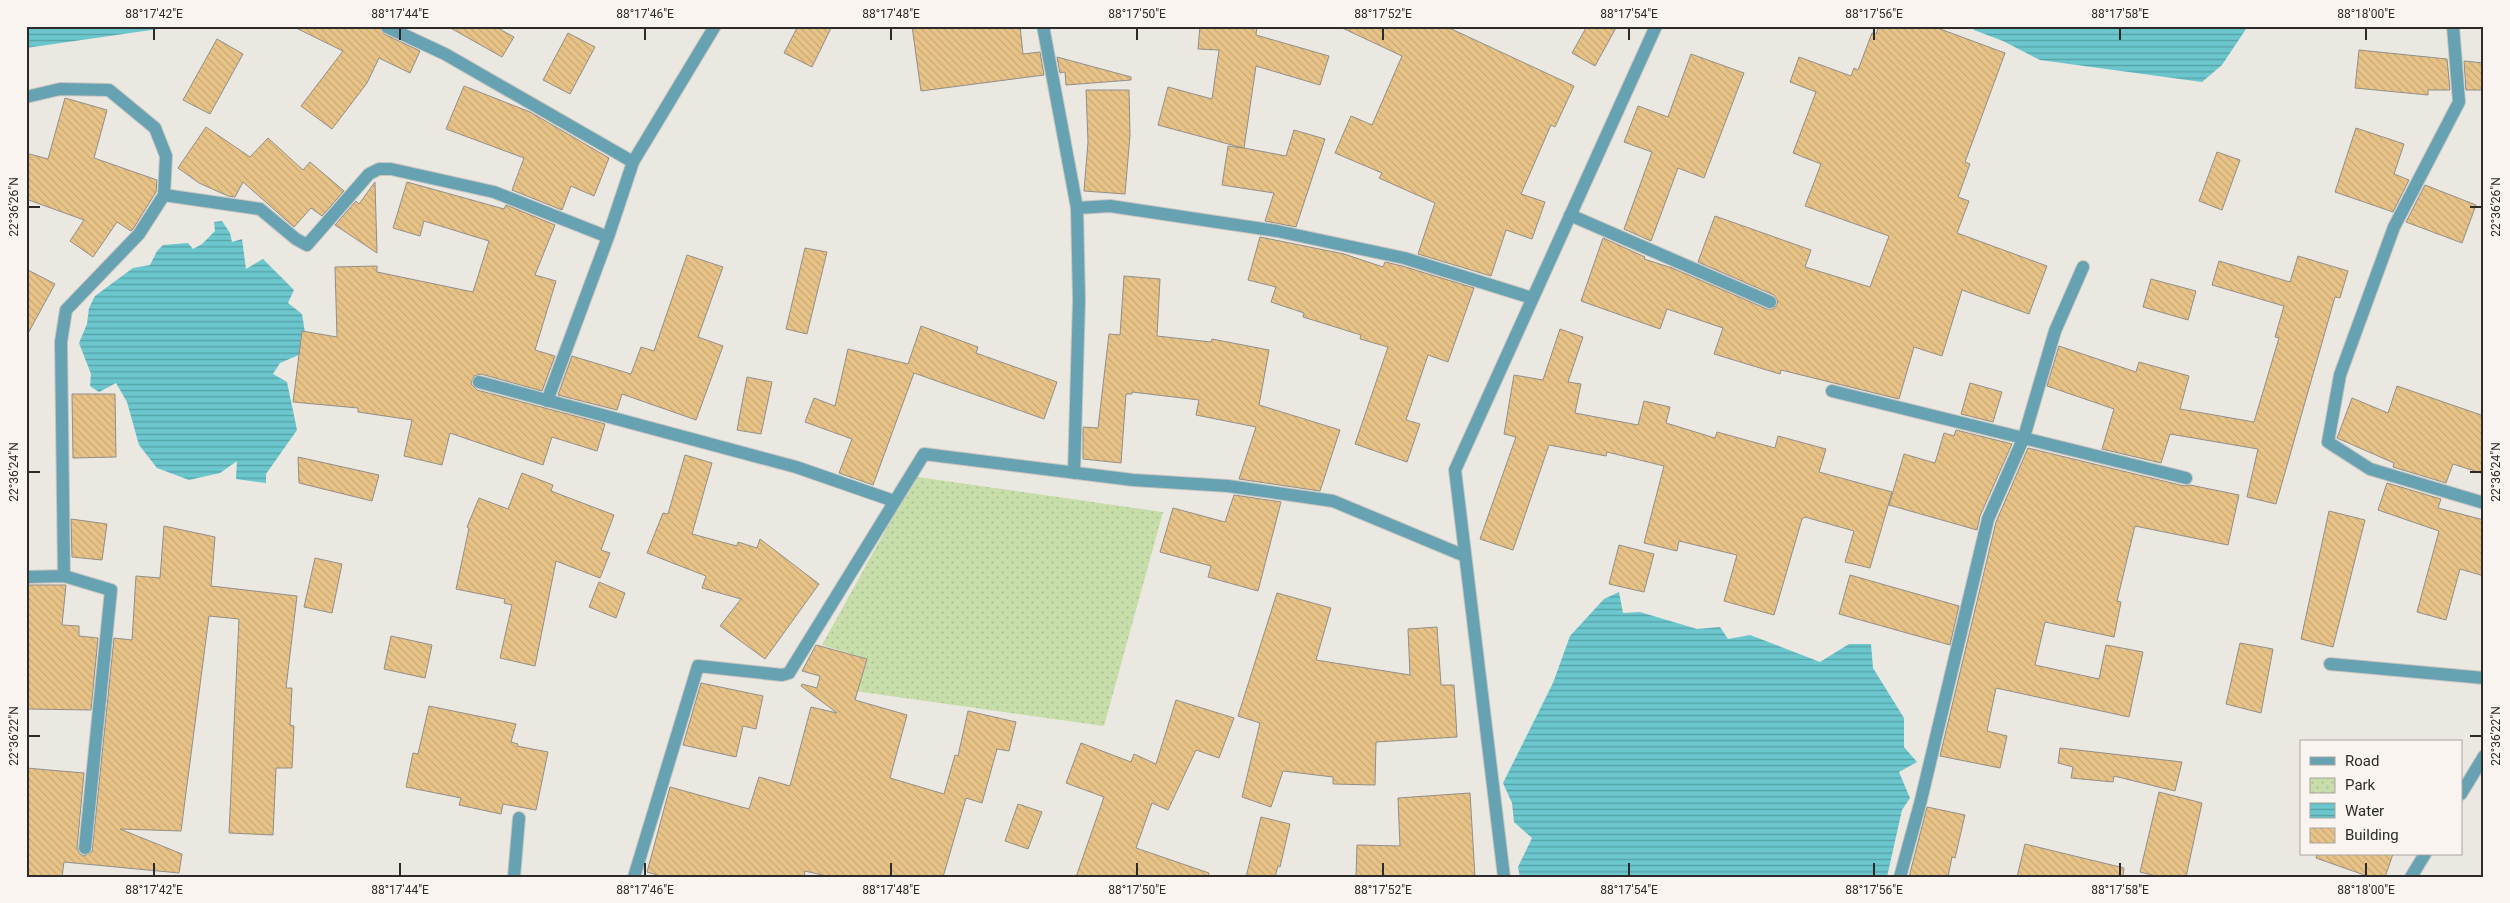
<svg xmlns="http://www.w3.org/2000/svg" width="2510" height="903" font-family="Roboto,sans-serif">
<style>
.park{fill:url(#park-dots)}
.water{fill:url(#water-rules)}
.building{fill:url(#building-back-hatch);stroke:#928f89}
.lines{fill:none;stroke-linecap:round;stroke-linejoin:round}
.minor-casing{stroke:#c9c5c0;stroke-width:14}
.minor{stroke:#66a2b2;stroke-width:12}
.ticks{fill:none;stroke:#2c2b29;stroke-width:2}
.neatline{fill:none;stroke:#2c2b29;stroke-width:2}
.ticks-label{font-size:12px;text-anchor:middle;fill:#2c2b29}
</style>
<defs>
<pattern id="park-dots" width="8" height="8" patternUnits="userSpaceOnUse" patternTransform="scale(1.25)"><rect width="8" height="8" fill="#c7ddaa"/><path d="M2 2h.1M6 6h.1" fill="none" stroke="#abbe92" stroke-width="1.8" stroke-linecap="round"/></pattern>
<pattern id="water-rules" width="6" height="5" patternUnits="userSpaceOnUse" patternTransform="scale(1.25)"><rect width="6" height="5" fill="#6bc6cd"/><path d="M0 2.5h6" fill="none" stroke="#58a1a6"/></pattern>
<pattern id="building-back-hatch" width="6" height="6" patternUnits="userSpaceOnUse" patternTransform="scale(1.25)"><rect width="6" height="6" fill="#e8c387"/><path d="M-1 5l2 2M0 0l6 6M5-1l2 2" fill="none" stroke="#c7a875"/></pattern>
</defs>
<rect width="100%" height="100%" fill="#ebe7e1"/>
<path class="park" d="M 917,477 L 1163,512 L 1104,726 L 855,691 L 867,659 L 822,645 L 905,495 Z"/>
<path class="water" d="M 26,26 L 162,26 L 158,29 L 26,48 Z
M 1973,26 L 2248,26 L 2222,65 L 2202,82 L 2040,60 L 2003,41 L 1974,30 Z
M 222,221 L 230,233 L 232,242 L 242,239 L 246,269 L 263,259 L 294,290 L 288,303 L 302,314 L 308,351 L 280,363 L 273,374 L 287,382 L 297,430 L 266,474 L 266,483 L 236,479 L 237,461 L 220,473 L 189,480 L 157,468 L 139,445 L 127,402 L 116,383 L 99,392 L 90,386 L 91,374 L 79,343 L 87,324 L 89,308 L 95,296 L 133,268 L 150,265 L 157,251 L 163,245 L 188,243 L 193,249 L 202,244 L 215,231 L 214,222 Z
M 1619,592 L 1623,613 L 1640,612 L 1697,629 L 1720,627 L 1728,639 L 1750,635 L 1820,662 L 1849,644 L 1871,644 L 1873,668 L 1904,718 L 1904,747 L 1917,762 L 1899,772 L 1910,798 L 1902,810 L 1887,877 L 1520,877 L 1518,867 L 1532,838 L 1514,822 L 1512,803 L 1503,783 L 1553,683 L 1570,636 L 1604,599 Z"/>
<path class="building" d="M 292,26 L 379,26 L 384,34 L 420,51 L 410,73 L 379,58 L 367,83 L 332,129 L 301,106 L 343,51 Z
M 447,26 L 494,26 L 514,37 L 502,57 Z
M 798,26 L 832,26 L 812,67 L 784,53 Z
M 912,26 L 1020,26 L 1023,54 L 1040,52 L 1044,75 L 921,91 Z
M 1200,26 L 1257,26 L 1256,35 L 1329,56 L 1320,85 L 1256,66 L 1244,148 L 1286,156 L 1294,130 L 1325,139 L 1296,227 L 1265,221 L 1274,193 L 1222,185 L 1228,146 L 1243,148 L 1158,125 L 1168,87 L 1212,99 L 1219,50 L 1198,49 Z
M 1338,26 L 1445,26 L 1574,86 L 1555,127 L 1551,125 L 1521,194 L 1545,202 L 1532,239 L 1506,230 L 1491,276 L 1418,254 L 1435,203 L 1379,178 L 1382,173 L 1335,153 L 1351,116 L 1372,125 L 1402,56 Z
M 1587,26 L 1617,26 L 1595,66 L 1572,53 Z
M 1879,26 L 1932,26 L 2005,53 L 1965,162 L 1970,164 L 1958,197 L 1969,201 L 1957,233 L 2047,266 L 2029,314 L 1962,290 L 1942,356 L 1914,347 L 1899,399 L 1781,370 L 1780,374 L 1714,354 L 1723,328 L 1667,309 L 1660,329 L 1581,301 L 1603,238 L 1645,257 L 1644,259 L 1672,268 L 1767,309 L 1774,309 L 1778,302 L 1774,295 L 1698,262 L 1715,216 L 1811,250 L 1805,267 L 1870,287 L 1889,236 L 1805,206 L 1821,164 L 1793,153 L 1816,92 L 1790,82 L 1799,57 L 1851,76 L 1854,68 L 1858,70 L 1872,33 L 1876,34 Z
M 568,33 L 595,47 L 570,94 L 543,80 Z
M 217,39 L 243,54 L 210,114 L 183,100 Z
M 2359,50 L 2447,59 L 2450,90 L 2428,90 L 2428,95 L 2355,88 Z
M 1691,54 L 1744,73 L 1704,178 L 1678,168 L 1651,241 L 1624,229 L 1652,152 L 1624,142 L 1638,106 L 1668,117 Z
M 1057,57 L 1131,77 L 1131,80 L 1066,85 L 1065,72 L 1060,73 Z
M 2464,61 L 2484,63 L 2484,90 L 2466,90 Z
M 464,86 L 530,112 L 609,158 L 594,196 L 571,186 L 562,210 L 512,190 L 524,158 L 446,129 Z
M 1086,90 L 1129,90 L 1130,135 L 1125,194 L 1084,191 L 1088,142 Z
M 65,98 L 107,110 L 94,158 L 157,180 L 156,192 L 133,229 L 131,231 L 117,222 L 93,257 L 70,241 L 84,220 L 26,199 L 26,153 L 48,159 Z
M 206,127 L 250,157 L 268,138 L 303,170 L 310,162 L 344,191 L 322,216 L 311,208 L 294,227 L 243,182 L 235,197 L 228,196 L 199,183 L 178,168 Z
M 2356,128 L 2404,144 L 2394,174 L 2409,180 L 2393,212 L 2335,192 Z
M 2217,152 L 2240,160 L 2222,210 L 2199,201 Z
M 375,182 L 377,253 L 335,225 L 356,201 L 359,204 Z
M 407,182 L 504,209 L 506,205 L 555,225 L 535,275 L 556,281 L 535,350 L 555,356 L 542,391 L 481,374 L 474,376 L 471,384 L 477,390 L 605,424 L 597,451 L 552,437 L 543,465 L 450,433 L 442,465 L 404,456 L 412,420 L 358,412 L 358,408 L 293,402 L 302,331 L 337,337 L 335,267 L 377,266 L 377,272 L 473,292 L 489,241 L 424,221 L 420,236 L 393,228 Z
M 2425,185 L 2476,205 L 2462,243 L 2406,222 Z
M 1260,237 L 1344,254 L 1383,267 L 1385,262 L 1402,266 L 1474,288 L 1448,362 L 1428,355 L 1406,420 L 1420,424 L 1407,462 L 1355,444 L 1388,347 L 1360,339 L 1361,335 L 1303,317 L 1304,313 L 1271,302 L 1276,287 L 1248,280 Z
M 805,248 L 827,252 L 807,334 L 786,329 Z
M 687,255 L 723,267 L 698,337 L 723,346 L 696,420 L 622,394 L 617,410 L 558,395 L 572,356 L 631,374 L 641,347 L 654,351 Z
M 2298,256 L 2348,271 L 2340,298 L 2335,297 L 2276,504 L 2247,497 L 2258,449 L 2170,434 L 2161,463 L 2102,449 L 2114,409 L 2047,386 L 2059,346 L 2136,372 L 2139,362 L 2189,376 L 2180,409 L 2254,422 L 2279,338 L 2275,337 L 2284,306 L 2212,285 L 2219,261 L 2290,282 Z
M 26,269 L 55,284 L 26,337 Z
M 1124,276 L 1160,279 L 1157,336 L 1211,342 L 1212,339 L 1269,350 L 1259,405 L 1340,430 L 1320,491 L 1239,479 L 1256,427 L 1196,415 L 1199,400 L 1132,392 L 1132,394 L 1126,394 L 1121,463 L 1083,459 L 1083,427 L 1098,428 L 1109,334 L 1120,335 Z
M 2151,279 L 2196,291 L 2188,320 L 2143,307 Z
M 921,326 L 978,347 L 976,353 L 1057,382 L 1044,419 L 914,373 L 873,485 L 839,473 L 852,439 L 805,422 L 814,398 L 835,406 L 848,349 L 908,364 Z
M 1560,329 L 1583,337 L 1568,382 L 1581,384 L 1575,413 L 1638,425 L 1644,401 L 1670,407 L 1666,423 L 1715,438 L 1717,432 L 1775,448 L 1778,436 L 1826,449 L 1819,472 L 1892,492 L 1870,568 L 1845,562 L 1854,531 L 1805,517 L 1802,519 L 1774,615 L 1724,601 L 1737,555 L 1679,541 L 1677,551 L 1644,543 L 1664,466 L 1607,452 L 1606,456 L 1549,445 L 1513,550 L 1480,539 L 1516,437 L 1504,434 L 1514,375 L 1543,380 Z
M 747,377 L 772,382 L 761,434 L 737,430 Z
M 1970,383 L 2002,392 L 1993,422 L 1961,414 Z
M 2397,386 L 2484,416 L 2484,474 L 2453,464 L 2446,483 L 2393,467 L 2394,463 L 2337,438 L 2352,398 L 2388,413 Z
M 72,394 L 115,394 L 116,457 L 73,458 Z
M 1956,430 L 2012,444 L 1980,516 L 1977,530 L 1889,505 L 1904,454 L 1935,463 L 1944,433 L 1954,436 Z
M 2028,448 L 2184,486 L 2190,485 L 2239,495 L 2228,545 L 2135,526 L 2117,601 L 2121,602 L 2114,637 L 2045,622 L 2035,665 L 2099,679 L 2106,645 L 2143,652 L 2129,717 L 1996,688 L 1987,731 L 2007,736 L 2000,768 L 1940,756 L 1996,522 Z
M 685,455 L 712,463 L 692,534 L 737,546 L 738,542 L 757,548 L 760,539 L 819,584 L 765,659 L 720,626 L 741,599 L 702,588 L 706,576 L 647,553 L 663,513 L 668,514 Z
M 298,457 L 379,475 L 372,501 L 299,483 Z
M 522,473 L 553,485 L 551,491 L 614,515 L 601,550 L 610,553 L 600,578 L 556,561 L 535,666 L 500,658 L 512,605 L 504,603 L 505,599 L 456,589 L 469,528 L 467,527 L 479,498 L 508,509 Z
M 2387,483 L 2441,499 L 2438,508 L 2484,520 L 2484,576 L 2460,569 L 2446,620 L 2417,612 L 2439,531 L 2378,510 Z
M 1234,495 L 1281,502 L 1258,591 L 1208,577 L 1211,566 L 1160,552 L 1173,508 L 1225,522 Z
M 2329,511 L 2365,520 L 2333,647 L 2301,639 Z
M 71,519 L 107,524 L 102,560 L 72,557 Z
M 164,526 L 215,537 L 211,586 L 297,596 L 286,688 L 292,688 L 290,725 L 294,726 L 292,768 L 276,768 L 273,835 L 229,833 L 239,619 L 209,616 L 181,831 L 120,829 L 182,854 L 179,873 L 64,862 L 62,877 L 26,877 L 26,768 L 84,773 L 77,848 L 80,854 L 84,856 L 92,852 L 114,638 L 132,640 L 136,576 L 160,578 Z
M 1619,545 L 1654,554 L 1644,592 L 1609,584 Z
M 315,558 L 342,564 L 332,613 L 304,607 Z
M 1850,575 L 1959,606 L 1950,645 L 1839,614 Z
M 599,582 L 625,593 L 616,618 L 589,607 Z
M 26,585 L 66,585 L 62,625 L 79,626 L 79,636 L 98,638 L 91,710 L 26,709 Z
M 1277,593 L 1331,608 L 1316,660 L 1410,675 L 1408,629 L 1437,627 L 1441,685 L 1454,685 L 1457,737 L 1376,742 L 1375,785 L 1333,784 L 1333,777 L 1283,771 L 1271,807 L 1242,797 L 1260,723 L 1238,716 Z
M 391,636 L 432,645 L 425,678 L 384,669 Z
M 2240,643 L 2273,649 L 2261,713 L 2226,704 Z
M 816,645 L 867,659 L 855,700 L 907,715 L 890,778 L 944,794 L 955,755 L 958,756 L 968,711 L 1016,722 L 1009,751 L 997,749 L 982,803 L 966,798 L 943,877 L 831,877 L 805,871 L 804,877 L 664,877 L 647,872 L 670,787 L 749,809 L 759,777 L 790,786 L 811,707 L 837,713 L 801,686 L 802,684 L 817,688 L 820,676 L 802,671 Z
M 701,683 L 763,696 L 756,729 L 743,726 L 736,757 L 683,745 Z
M 1176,700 L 1234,718 L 1219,758 L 1196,750 L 1168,810 L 1152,803 L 1136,848 L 1209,873 L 1208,877 L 1076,877 L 1104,797 L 1066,783 L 1081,743 L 1131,762 L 1134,754 L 1156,764 Z
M 429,706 L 516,724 L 511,742 L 518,744 L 517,746 L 548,752 L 536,810 L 503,804 L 501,814 L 459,805 L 461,798 L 406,787 L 413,753 L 418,754 Z
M 2060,748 L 2182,762 L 2175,791 L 2114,776 L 2113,782 L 2071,778 L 2073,767 L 2058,763 Z
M 2159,792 L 2202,803 L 2186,877 L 2160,877 L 2140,872 Z
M 1470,793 L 1475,877 L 1356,877 L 1357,845 L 1400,846 L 1398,798 Z
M 1018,804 L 1042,812 L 1028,849 L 1005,841 Z
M 1927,807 L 1965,815 L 1955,858 L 1952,857 L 1948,877 L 1909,877 Z
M 1261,817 L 1290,824 L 1280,867 L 1278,866 L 1275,877 L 1246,877 Z
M 2025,844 L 2124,868 L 2123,877 L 2017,877 Z
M 2317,854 L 2393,854 L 2385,877 L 2370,877 L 2316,858 Z"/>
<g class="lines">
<g class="minor-casing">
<path id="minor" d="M 1043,26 L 1077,208 L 1079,300 L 1074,473
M 2453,26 L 2459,102 L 2394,227 L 2340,375 L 2328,442 L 2370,469 L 2484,503
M 387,27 L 445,54 L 633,162
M 26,97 L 60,89 L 109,90 L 155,128 L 166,156 L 164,195 L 139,234 L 66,310 L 61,342 L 64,576
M 164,195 L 260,209 L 296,239 L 307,245 L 369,174 L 379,169 L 391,169 L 494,192 L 608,237
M 1077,208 L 1110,206 L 1277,231 L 1404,258 L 1532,298
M 1570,215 L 1770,302
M 479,382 L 796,467 L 894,501
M 1832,391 L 2186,478
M 547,401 L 608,237 L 633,162 L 715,26
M 26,577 L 64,576 L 111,590 L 85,848
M 2330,664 L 2484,678
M 2461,794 L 2484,756
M 514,877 L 519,818
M 634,877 L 698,666 L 782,675 L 789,673 L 924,454 L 1133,480 L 1228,486 L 1333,501 L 1465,556
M 1504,877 L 1455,470 L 1656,26
M 1900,877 L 1921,800 L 1988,519 L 2024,437 L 2055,331 L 2083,267
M 2411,877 L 2425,854"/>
</g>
<use href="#minor" class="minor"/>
</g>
<path class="ticks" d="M 154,28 L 154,40M 400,28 L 400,40M 645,28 L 645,40M 891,28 L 891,40M 1137,28 L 1137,40M 1383,28 L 1383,40M 1629,28 L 1629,40M 1874,28 L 1874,40M 2120,28 L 2120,40M 2366,28 L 2366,40M 28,207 L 40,207M 2470,207 L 2482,207M 28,472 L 40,472M 2470,472 L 2482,472M 28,736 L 40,736M 2470,736 L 2482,736M 154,863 L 154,876M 400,863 L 400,876M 645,863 L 645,876M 891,863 L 891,876M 1137,863 L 1137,876M 1383,863 L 1383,876M 1629,863 L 1629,876M 1874,863 L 1874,876M 2120,863 L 2120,876M 2366,863 L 2366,876"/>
<rect width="2510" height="903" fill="none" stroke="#f9f4ef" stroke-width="55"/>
<rect x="2300" y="740" width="162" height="115" fill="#f9f4ef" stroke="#a7a4a0"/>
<rect x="2310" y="757" width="25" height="8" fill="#66a2b2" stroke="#a7a4a0"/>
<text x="2345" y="766" font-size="15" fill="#2c2b29">Road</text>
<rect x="2310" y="778" width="25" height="15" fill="url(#park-dots)" stroke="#a7a4a0"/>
<text x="2345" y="790" font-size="15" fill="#2c2b29">Park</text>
<rect x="2310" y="803" width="25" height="15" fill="url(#water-rules)" stroke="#a7a4a0"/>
<text x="2345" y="816" font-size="15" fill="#2c2b29">Water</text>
<rect x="2310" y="828" width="25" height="15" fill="url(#building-back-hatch)" stroke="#a7a4a0"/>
<text x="2345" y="840" font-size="15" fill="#2c2b29">Building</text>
<rect x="28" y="28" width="2454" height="848" class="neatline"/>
<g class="ticks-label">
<text x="154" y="18">88°17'42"E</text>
<text x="400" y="18">88°17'44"E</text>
<text x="645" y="18">88°17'46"E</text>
<text x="891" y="18">88°17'48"E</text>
<text x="1137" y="18">88°17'50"E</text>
<text x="1383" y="18">88°17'52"E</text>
<text x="1629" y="18">88°17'54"E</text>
<text x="1874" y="18">88°17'56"E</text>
<text x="2120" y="18">88°17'58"E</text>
<text x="2366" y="18">88°18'00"E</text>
<text transform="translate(14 207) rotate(-90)" y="4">22°36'26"N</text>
<text transform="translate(2496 207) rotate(-90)" y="4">22°36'26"N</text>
<text transform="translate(14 472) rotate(-90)" y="4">22°36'24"N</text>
<text transform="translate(2496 472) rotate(-90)" y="4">22°36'24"N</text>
<text transform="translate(14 736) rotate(-90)" y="4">22°36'22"N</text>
<text transform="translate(2496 736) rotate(-90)" y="4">22°36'22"N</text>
<text x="154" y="894">88°17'42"E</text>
<text x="400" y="894">88°17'44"E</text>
<text x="645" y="894">88°17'46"E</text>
<text x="891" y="894">88°17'48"E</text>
<text x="1137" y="894">88°17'50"E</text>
<text x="1383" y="894">88°17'52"E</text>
<text x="1629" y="894">88°17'54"E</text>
<text x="1874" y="894">88°17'56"E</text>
<text x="2120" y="894">88°17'58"E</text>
<text x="2366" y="894">88°18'00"E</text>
</g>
</svg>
